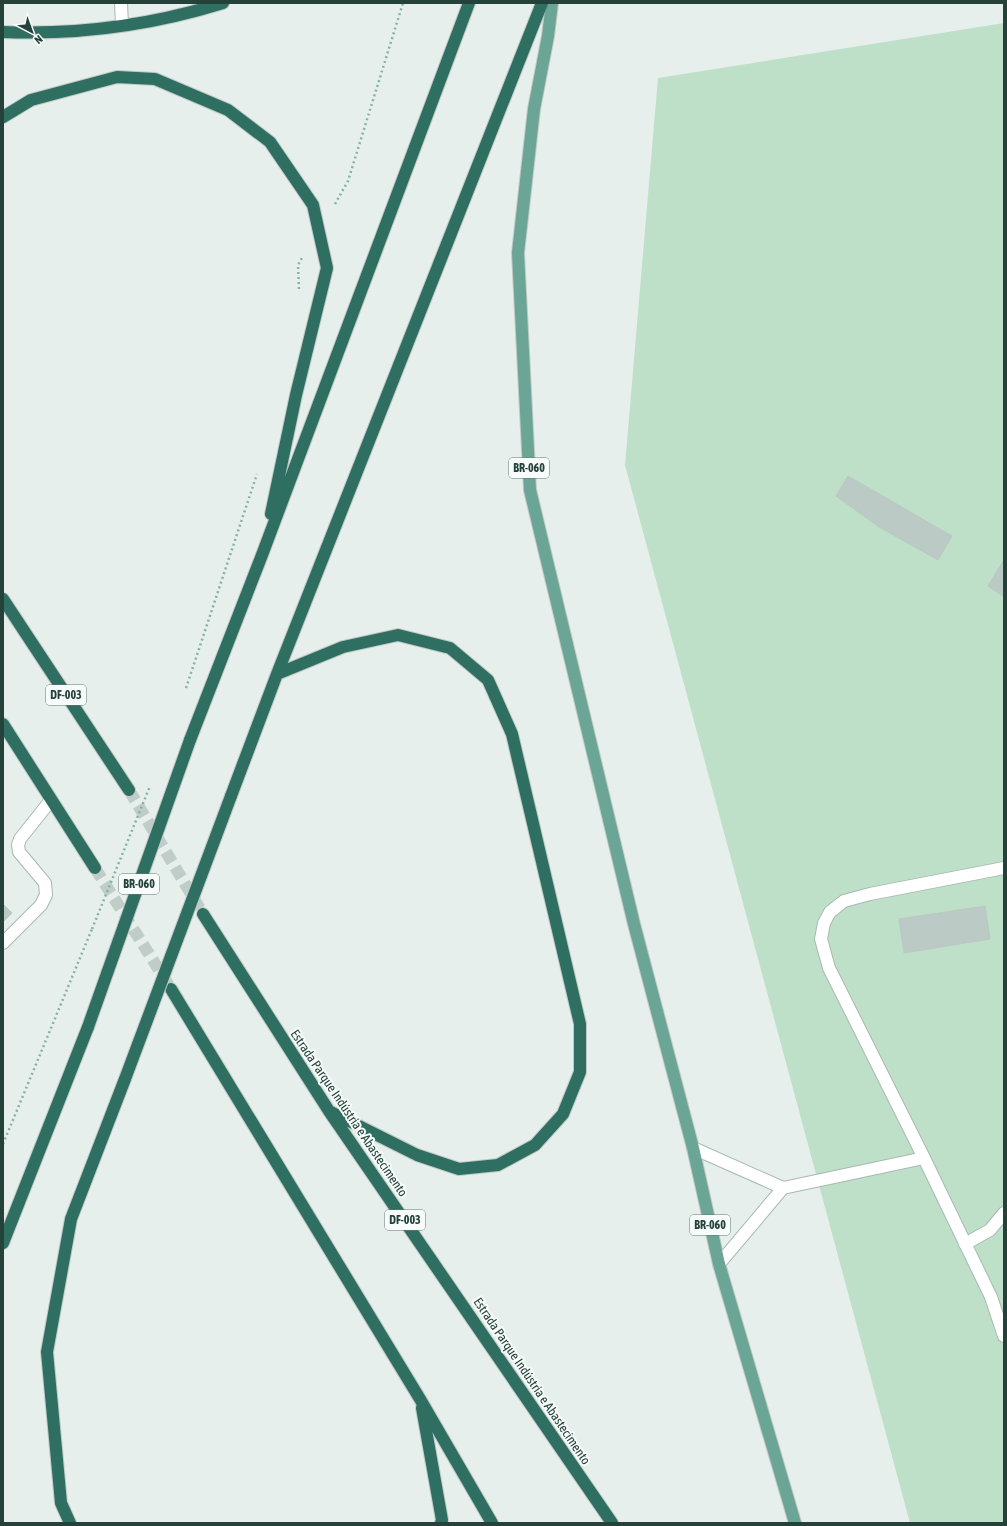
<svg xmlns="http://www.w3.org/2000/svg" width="1007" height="1526" font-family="'Asap Condensed',sans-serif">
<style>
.green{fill:#bfe0c8}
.building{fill:#bbcac4;stroke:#b8c9c2}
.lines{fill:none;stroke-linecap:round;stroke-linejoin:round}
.highway-tunnel{stroke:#bfccc8;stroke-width:12;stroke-dasharray:12 6;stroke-linecap:butt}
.minor-casing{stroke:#a8b8b2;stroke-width:14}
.major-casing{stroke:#c2cac8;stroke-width:14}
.highway-casing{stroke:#c2cac8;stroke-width:14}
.path{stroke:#86b3a5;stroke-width:2.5;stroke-dasharray:2 3;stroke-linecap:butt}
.minor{stroke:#fff;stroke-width:12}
.major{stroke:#6aa596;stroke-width:12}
.highway{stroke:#2f6f62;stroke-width:12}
.highway-bridge-casing{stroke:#c2cac8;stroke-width:14;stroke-linecap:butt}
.path-bridge{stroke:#86b3a5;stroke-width:2.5;stroke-dasharray:2 3;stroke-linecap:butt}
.highway-bridge{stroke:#2f6f62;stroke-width:12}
.labels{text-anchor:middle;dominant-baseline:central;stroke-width:4;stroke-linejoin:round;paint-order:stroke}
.shield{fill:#f7fbf9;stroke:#637a73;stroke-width:1}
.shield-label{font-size:12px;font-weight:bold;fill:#24423a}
.street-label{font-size:13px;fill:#24423a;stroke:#f7fbf9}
</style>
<rect width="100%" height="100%" fill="#e6efeb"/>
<path class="green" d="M 1004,23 L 1004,1523 L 910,1523 L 625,465 L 658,78 Z"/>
<path class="building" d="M 848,476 L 952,536 L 938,560 L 879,527 L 836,496 Z
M 1003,561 L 1004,561 L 1004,597 L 988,586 Z
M 3,904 L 12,913 L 3,922 Z
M 985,906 L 990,939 L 904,953 L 899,919 Z"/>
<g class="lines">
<path class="highway-tunnel" d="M 129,790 L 203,914
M 95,868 L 171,989"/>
<g class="minor-casing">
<path id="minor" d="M 121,3 L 122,25
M 1004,868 L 870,894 L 844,901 L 830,912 L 824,923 L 821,939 L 829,968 L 924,1158 L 991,1297 L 1004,1336
M 3,943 L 41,905 L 46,895 L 45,883 L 19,852 L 18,845 L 20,839 L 51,800
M 693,1148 L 783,1188 L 924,1158
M 965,1244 L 990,1230 L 1004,1213
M 719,1264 L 783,1188"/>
</g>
<g class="major-casing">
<path id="major" d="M 552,3 L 548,36 L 534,109 L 518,253 L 530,490 L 634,924 L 693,1148 L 719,1264 L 795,1523"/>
</g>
<g class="highway-casing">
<path id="highway" d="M 3,32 C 77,35 152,25 223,3
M 3,117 L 31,100 L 117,77 L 155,79 L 228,110 L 270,142 L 313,205 L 327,268 L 296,395 L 271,514
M 3,599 L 129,790
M 277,674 L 343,647 L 398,635 L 450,648 L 488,680 L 512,734 L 580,1024 L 580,1072 L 563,1114 L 535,1145 L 498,1165 L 459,1169 L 417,1155 L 329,1111
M 3,724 L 95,868
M 190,740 L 262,555 L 469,3
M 231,796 L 277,674 L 542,3
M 203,914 L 329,1111 L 612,1523
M 171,989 L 420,1399 L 492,1523
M 3,1243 L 88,1027
M 422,1408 L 442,1520 L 441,1523
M 70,1523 L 61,1503 L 47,1352 L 71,1219 L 125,1079"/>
</g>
<path class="path" d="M 335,204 L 348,181 L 403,3
M 299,289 L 298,265 L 303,256
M 186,688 L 257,474
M 3,1144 L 92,929"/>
<use href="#minor" class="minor"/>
<use href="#major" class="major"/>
<use href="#highway" class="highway"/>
<g class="highway-bridge-casing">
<path id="highway-bridge" d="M 88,1027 L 190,740
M 125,1079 L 231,796"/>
</g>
<path class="path-bridge" d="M 92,929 L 150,786"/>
<use href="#highway-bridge" class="highway-bridge"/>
</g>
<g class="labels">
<g class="shield">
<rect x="509" y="458" width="40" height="20" rx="3"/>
<rect x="46" y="685" width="40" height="20" rx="3"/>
<rect x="119" y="874" width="40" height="20" rx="3"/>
<rect x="385" y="1210" width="40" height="20" rx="3"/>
<rect x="690" y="1215" width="40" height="20" rx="3"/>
</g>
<g class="shield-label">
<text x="529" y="468">BR-060</text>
<text x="66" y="695">DF-003</text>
<text x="139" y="884">BR-060</text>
<text x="405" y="1220">DF-003</text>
<text x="710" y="1225">BR-060</text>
</g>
<g class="street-label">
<text transform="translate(349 1113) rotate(56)">Estrada Parque Indústria e Abastecimento</text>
<text transform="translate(532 1381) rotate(56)">Estrada Parque Indústria e Abastecimento</text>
</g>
</g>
<rect width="1007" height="1526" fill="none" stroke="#24423a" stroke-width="8"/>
<g transform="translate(32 32) rotate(139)" stroke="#f7fbf9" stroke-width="3" paint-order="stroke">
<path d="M0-3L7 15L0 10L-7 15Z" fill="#24423a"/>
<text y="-6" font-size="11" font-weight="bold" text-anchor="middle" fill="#24423a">N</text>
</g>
</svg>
